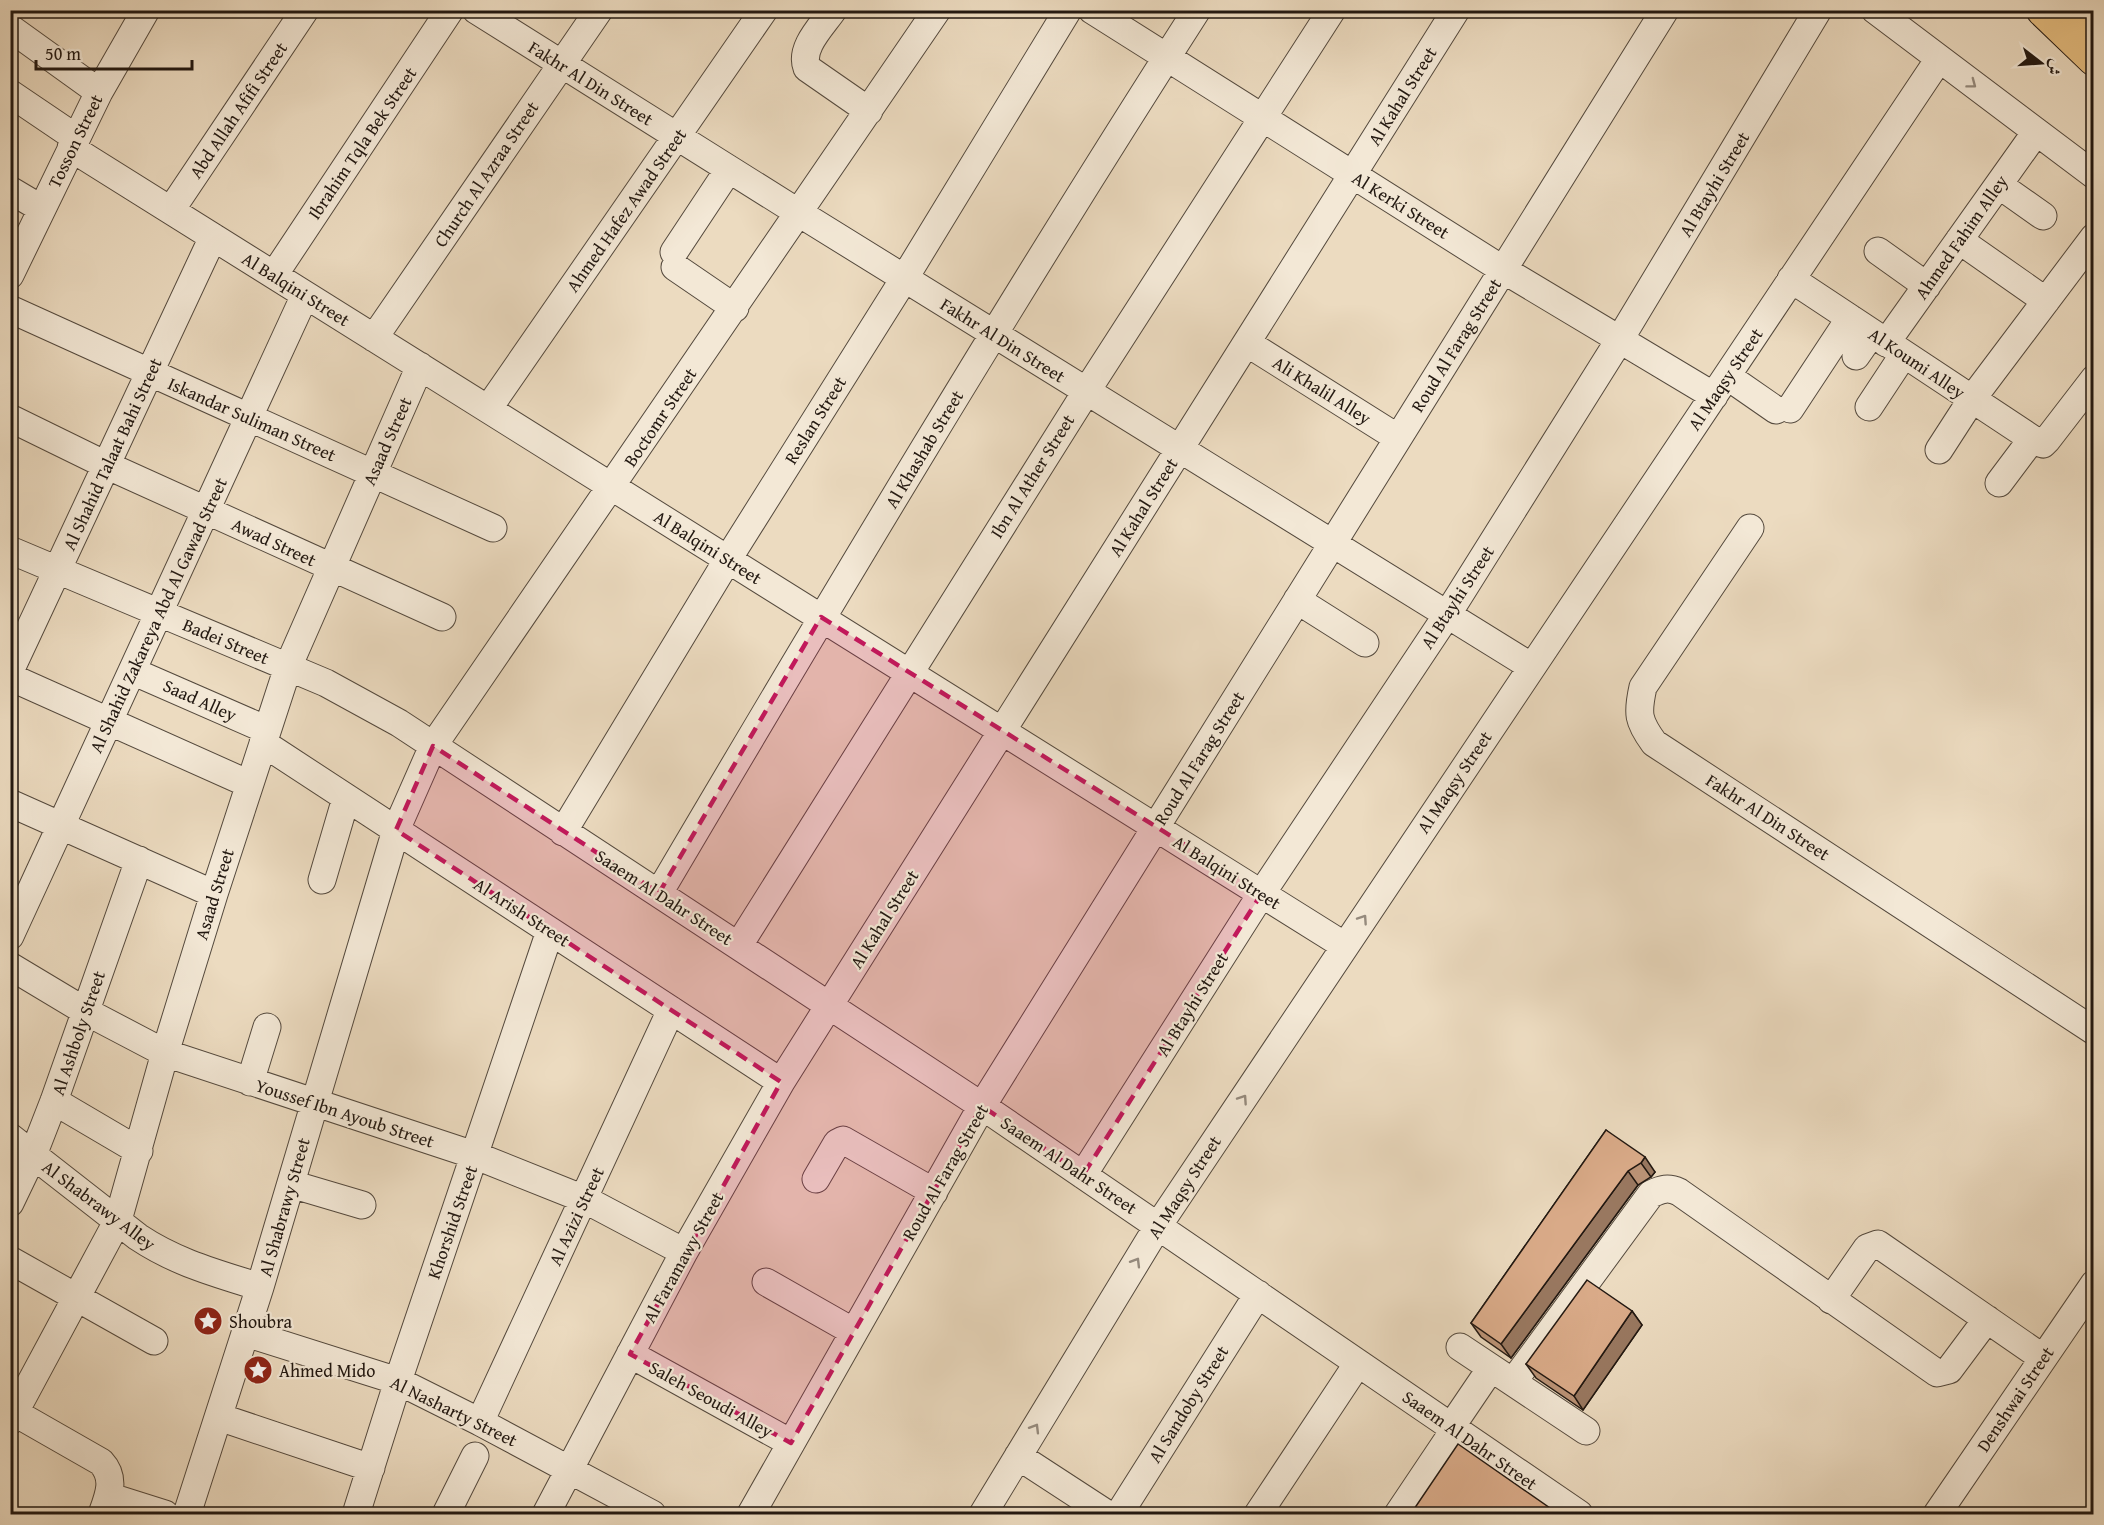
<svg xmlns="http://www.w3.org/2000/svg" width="2104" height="1525" font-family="'Gentium Book Plus',Amiri,serif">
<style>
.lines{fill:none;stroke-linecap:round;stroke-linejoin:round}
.minor-casing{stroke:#54493d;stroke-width:29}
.major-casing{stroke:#221811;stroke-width:35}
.minor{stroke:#f3e8d6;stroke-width:27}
.major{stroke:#e6be80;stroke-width:33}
.wall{fill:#bb9376;stroke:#221811;stroke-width:1.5}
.shaded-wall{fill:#997860;stroke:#221811;stroke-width:1.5}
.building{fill:#daab89;stroke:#221811;stroke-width:1.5}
.oneway{stroke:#958a7d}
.marked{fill:#c2185b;fill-opacity:0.2;stroke:#c2185b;stroke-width:4.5;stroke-dasharray:12 8;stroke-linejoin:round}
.labels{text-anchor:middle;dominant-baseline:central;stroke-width:4.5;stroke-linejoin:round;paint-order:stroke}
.street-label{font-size:18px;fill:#221811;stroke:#f3e8d6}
.poi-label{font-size:18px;fill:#221811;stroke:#f3e8d6;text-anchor:start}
</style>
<rect width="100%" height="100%" fill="#ecdbc0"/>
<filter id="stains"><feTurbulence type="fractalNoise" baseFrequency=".00333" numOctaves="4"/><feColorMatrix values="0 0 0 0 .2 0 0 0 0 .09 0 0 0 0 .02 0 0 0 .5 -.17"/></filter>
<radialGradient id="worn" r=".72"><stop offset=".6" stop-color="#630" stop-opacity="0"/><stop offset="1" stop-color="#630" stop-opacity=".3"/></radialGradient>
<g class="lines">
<g class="minor-casing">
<path id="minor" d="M 476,10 L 799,213 L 1532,667
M 833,10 C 822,26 799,48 807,68 L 869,111
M 1092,10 L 1502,269 L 1714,396
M 1875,10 L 2094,175
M 10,28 L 99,92
M 11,94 L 76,138
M 71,148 L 1345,946
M 1999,185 L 2043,216
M 10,190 L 42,209
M 171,210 L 305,10
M 1959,240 L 2046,301
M 1878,251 L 1927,286
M 674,252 L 729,169
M 675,267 L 735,308
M 10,275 L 99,92 L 146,10
M 274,275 L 450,10
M 1791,279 L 2037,442 L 2043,444 L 2047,440 L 2094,379
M 10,309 L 493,528
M 374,338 L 599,10
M 1247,343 L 1398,438
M 1886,343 L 2036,132
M 1856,356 L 1872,333
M 1727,376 L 1776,410
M 1869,407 L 1904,354
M 488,409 L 764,10
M 1790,409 L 1850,318
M 10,418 L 106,465 L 442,617
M 1939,450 L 1972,399 L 2094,237
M 1999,483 L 2032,439
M 1750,528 L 1643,687 C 1637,714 1638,721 1654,743 L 2094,1031
M 10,550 L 326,683 L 399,723 L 982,1106 L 1579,1514
M 1297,600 L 1365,643
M 10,671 L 213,237
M 132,671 L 267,730
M 10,677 L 249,784
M 263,743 L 781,1082
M 10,803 L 214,894
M 563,832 L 728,559 L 904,279 L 1068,10
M 322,880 L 346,798
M 659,893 C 834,596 1011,300 1197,10
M 10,936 L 305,295
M 739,945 L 1086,392 L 1332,10
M 10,966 L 85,1011 L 165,1053 L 474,1155 L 584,1199 L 684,1252
M 250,1082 L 267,1027
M 54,1101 L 139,1151
M 10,1137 L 138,1237 C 177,1263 216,1273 260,1287
M 1083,1175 L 1262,893 L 1447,615 L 1620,339 L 1818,10
M 816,1179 L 837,1143 L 843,1140 L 934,1192
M 291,1184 L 362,1205
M 10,1203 L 33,1155 L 54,1101 L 139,860
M 10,1260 L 154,1341
M 766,1282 L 854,1332
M 1831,1300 L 1867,1248 L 1878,1244 L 2043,1358
M 246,1333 L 398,1381 L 480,1422 L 652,1514
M 1460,1347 L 1586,1431
M 630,1354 L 791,1443
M 1513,1382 L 1651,1194 C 1662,1189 1668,1187 1679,1192 L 1937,1373 L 1949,1370 L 1987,1319
M 10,1410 L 101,1462 C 116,1478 109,1495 102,1514
M 219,1417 L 371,1468
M 10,1421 L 118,1220 L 165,1053 L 214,894 L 288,667 L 420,366
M 480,1422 L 671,1010
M 1451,1427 L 1491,1368
M 1018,1456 L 1107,1514
M 108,1496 L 165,1514
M 187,1514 L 260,1287 L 396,830 L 433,746 L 937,10
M 356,1514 L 398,1381 L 550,931
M 446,1514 L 475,1456
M 546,1514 L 684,1252 L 781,1082 L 1456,10
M 751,1514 L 982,1106 L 1665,10
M 983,1514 L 1158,1226 L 1939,59
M 1119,1514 L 1258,1294
M 1258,1514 L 1358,1363
M 1398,1514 L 1455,1429
M 1937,1514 L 2094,1284"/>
</g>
<g class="major-casing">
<path id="major" d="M 2043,10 L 2094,59
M 2087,10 L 2094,17"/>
</g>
<use href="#minor" class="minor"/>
<use href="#major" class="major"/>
</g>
<path class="wall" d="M 1606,1130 L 1655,1172 L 1651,1177 L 1638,1185 L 1511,1358 L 1481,1337 L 1471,1323 Z
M 1632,1311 L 1642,1325 L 1583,1410 L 1536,1378 L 1526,1364 Z"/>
<path class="shaded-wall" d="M 1645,1157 L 1655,1172 L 1651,1177 L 1641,1163 Z
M 1628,1171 L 1638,1185 L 1511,1358 L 1501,1344 Z
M 1632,1311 L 1642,1325 L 1583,1410 L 1574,1396 Z"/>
<path class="building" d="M 1606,1130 L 1645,1157 L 1641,1163 L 1628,1171 L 1501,1344 L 1471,1323 Z
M 1587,1280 L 1632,1311 L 1574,1396 L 1526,1364 Z
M 1458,1444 L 1560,1515 L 1410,1515 Z"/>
<defs><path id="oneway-chevron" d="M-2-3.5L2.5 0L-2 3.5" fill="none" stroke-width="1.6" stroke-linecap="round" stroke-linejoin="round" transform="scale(1.5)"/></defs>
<g class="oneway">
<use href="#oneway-chevron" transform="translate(1972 84) rotate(37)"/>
<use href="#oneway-chevron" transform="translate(1363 919) rotate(-56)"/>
<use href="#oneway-chevron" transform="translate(1243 1099) rotate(-56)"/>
<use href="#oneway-chevron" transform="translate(1136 1262) rotate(-59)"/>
<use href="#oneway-chevron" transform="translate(1035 1428) rotate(-59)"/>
</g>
<path class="marked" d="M 821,617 L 1262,893 L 1083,1175 L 982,1106 L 791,1443 L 630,1354 L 781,1082 L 396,830 L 433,746 L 659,893 Z"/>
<defs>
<g id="sight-disc" transform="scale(1.5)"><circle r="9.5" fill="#8f2418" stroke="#f3e8d6"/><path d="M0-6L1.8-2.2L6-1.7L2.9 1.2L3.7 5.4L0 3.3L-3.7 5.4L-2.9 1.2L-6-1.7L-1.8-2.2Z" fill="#fff"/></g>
</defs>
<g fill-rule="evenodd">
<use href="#sight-disc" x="208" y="1321"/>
<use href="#sight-disc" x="258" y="1370"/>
</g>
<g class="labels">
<g class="street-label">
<text transform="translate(591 83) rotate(32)">Fakhr Al Din Street</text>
<text transform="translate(1402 96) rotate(-58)">Al Kahal Street</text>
<text transform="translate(238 110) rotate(-56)">Abd Allah Afifi Street</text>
<text transform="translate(75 141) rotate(-64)">Tosson Street</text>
<text transform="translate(362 143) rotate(-56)">Ibrahim Tqla Bek Street</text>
<text transform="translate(486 174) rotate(-56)">Church Al Azraa Street</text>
<text transform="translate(1714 184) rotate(-59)">Al Btayhi Street</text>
<text transform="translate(1401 205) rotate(32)">Al Kerki Street</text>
<text transform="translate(626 210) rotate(-55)">Ahmed Hafez Awad Street</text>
<text transform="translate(1961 237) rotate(-55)">Ahmed Fahim Alley</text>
<text transform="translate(296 289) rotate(32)">Al Balqini Street</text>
<text transform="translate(1003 340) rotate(32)">Fakhr Al Din Street</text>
<text transform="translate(1456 345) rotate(-58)">Roud Al Farag Street</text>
<text transform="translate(1917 363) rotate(34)">Al Koumi Alley</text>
<text transform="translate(1725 379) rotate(-56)">Al Maqsy Street</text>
<text transform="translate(1322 390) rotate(32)">Ali Khalil Alley</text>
<text transform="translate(660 417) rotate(-56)">Boctomr Street</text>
<text transform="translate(252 419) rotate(24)">Iskandar Suliman Street</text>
<text transform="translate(815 420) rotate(-58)">Reslan Street</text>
<text transform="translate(387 441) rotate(-66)">Asaad Street</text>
<text transform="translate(924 449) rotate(-59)">Al Khashab Street</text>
<text transform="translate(112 454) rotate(-65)">Al Shahid Talaat Bahi Street</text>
<text transform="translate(1032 476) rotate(-58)">Ibn Al Ather Street</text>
<text transform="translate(1143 507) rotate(-58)">Al Kahal Street</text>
<text transform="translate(274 542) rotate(25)">Awad Street</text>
<text transform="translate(708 547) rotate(32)">Al Balqini Street</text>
<text transform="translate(1457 597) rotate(-57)">Al Btayhi Street</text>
<text transform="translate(158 615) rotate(-65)">Al Shahid Zakareya Abd Al Gawad Street</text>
<text transform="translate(226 641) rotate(23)">Badei Street</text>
<text transform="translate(200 700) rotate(24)">Saad Alley</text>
<text transform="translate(1199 758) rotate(-58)">Roud Al Farag Street</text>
<text transform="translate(1454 782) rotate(-56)">Al Maqsy Street</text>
<text transform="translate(1768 817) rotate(33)">Fakhr Al Din Street</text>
<text transform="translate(1227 872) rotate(32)">Al Balqini Street</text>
<text transform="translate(214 894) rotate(-73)">Asaad Street</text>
<text transform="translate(664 897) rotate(33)">Saaem Al Dahr Street</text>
<text transform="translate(522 912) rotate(33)">Al Arish Street</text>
<text transform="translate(884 919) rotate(-58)">Al Kahal Street</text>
<text transform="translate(1192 1004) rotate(-58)">Al Btayhi Street</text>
<text transform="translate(78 1033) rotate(-71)">Al Ashboly Street</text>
<text transform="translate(345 1113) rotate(18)">Youssef Ibn Ayoub Street</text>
<text transform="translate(1069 1165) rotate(34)">Saaem Al Dahr Street</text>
<text transform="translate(945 1172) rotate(-60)">Roud Al Farag Street</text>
<text transform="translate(1184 1187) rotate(-57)">Al Maqsy Street</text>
<text transform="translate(99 1205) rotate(37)">Al Shabrawy Alley</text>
<text transform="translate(284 1207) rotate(-74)">Al Shabrawy Street</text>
<text transform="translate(576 1216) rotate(-65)">Al Azizi Street</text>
<text transform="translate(452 1222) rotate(-71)">Khorshid Street</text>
<text transform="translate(683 1257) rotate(-61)">Al Faramawy Street</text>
<text transform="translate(711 1399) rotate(29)">Saleh Seoudi Alley</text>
<text transform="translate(2015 1399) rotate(-56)">Denshwai Street</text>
<text transform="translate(1188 1404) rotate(-58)">Al Sandoby Street</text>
<text transform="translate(454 1411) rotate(26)">Al Nasharty Street</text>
<text transform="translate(1470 1440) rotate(35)">Saaem Al Dahr Street</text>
</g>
<g class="poi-label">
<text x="229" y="1321">Shoubra</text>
<text x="279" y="1370">Ahmed Mido</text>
</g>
</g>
<rect width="2104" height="1525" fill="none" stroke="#ecdbc0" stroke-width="36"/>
<rect x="12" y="12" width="2080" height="1501" fill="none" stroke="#221811" stroke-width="3"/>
<rect x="18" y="18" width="2068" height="1489" fill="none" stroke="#221811" stroke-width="1.5"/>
<g transform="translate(2041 63) rotate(107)" stroke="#f3e8d6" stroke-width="4.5" paint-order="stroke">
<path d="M0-4.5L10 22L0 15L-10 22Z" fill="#221811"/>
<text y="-9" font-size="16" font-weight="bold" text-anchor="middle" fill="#221811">ش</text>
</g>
<path d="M36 60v9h156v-9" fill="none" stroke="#221811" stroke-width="3"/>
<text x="45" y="60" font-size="18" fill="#221811" stroke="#f3e8d6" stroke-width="4.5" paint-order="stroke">50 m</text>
<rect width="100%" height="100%" filter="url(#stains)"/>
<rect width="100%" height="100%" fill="url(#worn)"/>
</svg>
